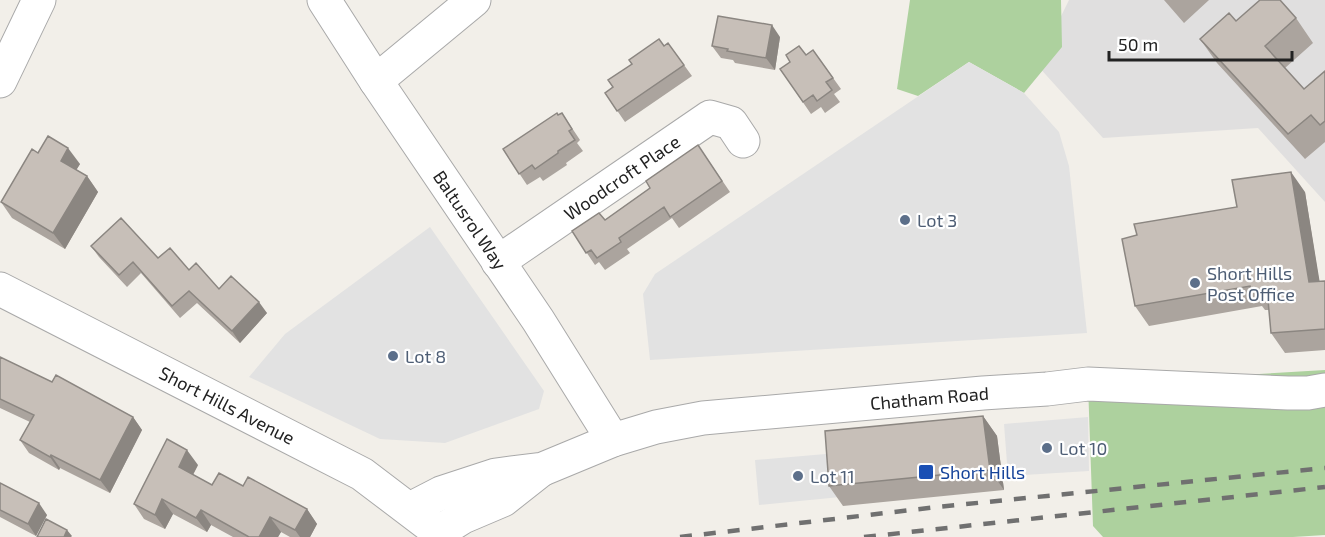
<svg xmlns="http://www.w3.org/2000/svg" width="1325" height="537" font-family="'Exo 2',sans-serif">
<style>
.residential{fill:#e0dfdf}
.forest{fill:#add19e}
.parking{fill:#e2e2e2}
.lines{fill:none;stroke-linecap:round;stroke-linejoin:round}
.minor-casing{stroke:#a9a9a9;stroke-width:35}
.minor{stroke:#fff;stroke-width:33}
.rail{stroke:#707070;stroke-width:4.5;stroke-dasharray:12 12;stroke-linecap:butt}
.wall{fill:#aba49e}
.shaded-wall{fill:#8b8681}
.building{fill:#c7bfb8;stroke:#8b8681;stroke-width:1.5}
.service-dot{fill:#5c6f8a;stroke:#fff;stroke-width:2}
.transit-dot{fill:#1a4fb4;stroke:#fff;stroke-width:2}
.labels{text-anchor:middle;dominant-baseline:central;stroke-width:4.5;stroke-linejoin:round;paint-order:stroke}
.street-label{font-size:18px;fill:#222;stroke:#fff}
.service-label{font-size:18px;fill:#4e5e75;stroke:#fff;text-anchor:start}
.transit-label{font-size:18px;fill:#164399;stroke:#fff;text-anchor:start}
</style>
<rect width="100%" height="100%" fill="#f2efe9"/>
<path class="residential" d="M 1069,0 L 1325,0 L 1325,202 L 1258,128 L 1103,138 L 1037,65 Z"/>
<path class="forest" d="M 910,0 L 1061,0 L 1062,47 L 1024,93 L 969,62 L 918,96 L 897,89 Z
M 1325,370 L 1325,535 L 1293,537 L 1103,537 L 1093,526 L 1088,384 Z"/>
<path class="parking" d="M 969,62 L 1024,93 L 1059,132 L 1069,166 L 1087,333 L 650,360 L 643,294 L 655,274 Z
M 430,227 L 544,391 L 539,409 L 445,443 L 380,439 L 249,377 L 285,334 Z
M 1088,417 L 1089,471 L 1008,476 L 1004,424 Z
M 837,453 L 840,497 L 759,505 L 755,460 Z"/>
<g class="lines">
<g class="minor-casing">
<g id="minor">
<path id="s1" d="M 324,0 L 376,81 L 538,320 L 613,440"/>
<path d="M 0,81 L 39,0"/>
<path d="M 376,81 L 474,0"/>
<path id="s2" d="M 498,262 L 710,117 L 731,123 L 743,141"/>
<path id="s3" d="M 0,289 L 362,474 L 445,537"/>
<path id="s4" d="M 410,509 L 441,493 L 496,475 L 543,469 L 613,440 L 656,427 L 703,418 L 983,393 L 1047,389 L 1088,384 L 1288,393 L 1308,393 L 1325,390"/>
<path d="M 439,532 L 463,517 L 503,500 L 541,470"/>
</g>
</g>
<use href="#minor" class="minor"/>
<path class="rail" d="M 680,537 L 937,507 L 1325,468
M 864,537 L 1325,487"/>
</g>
<path class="wall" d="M 1164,0 L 1209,0 L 1184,23 Z
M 1296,18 L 1313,43 L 1285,68 L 1304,89 L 1325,71 L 1325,142 L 1305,159 L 1217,63 L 1200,39 L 1236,21 Z
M 780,37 L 775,70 L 735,63 L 733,60 L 721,58 L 712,46 Z
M 668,43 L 692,76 L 625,122 L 605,93 Z
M 813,50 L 841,89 L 834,94 L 840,102 L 825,113 L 821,107 L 811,114 L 780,69 L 806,55 Z
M 562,113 L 580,140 L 577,143 L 583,151 L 566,163 L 567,165 L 543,181 L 540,177 L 527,185 L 503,149 Z
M 698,145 L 730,192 L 679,228 L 672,218 L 627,249 L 630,253 L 605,270 L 599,262 L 595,265 L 572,231 L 605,220 L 650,188 Z
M 38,153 L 80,164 L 76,170 L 87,176 L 98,192 L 65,249 L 12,218 L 1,202 Z
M 1305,192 L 1319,281 L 1325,281 L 1325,350 L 1285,353 L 1271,333 L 1269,310 L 1265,310 L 1262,306 L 1149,326 L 1135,306 Z
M 91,246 L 158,258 L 189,270 L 219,289 L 267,313 L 240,343 L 197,303 L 180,318 L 141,273 L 127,287 L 99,257 Z
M 0,357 L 52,382 L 133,417 L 142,430 L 110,493 L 60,468 L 59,470 L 29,453 L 20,440 L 30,422 L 0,408 Z
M 983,416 L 997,436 L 1004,490 L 843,506 L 829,486 Z
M 198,465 L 193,475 L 212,485 L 243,486 L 307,509 L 317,524 L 310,537 L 290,537 L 281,532 L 278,537 L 233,537 L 211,525 L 207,532 L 173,514 L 165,529 L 144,519 L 134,504 Z
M 0,483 L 47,515 L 36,536 L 0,517 Z"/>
<path class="shaded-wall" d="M 772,25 L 780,37 L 775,70 L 766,58 Z
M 68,148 L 80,164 L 72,177 L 61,161 Z
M 1291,172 L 1305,192 L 1323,302 L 1309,282 Z
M 87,176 L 98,192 L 65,249 L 53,233 Z
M 259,302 L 267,313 L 240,343 L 232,331 Z
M 983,416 L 997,436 L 1004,490 L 990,470 Z
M 133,417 L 142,430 L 110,493 L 100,480 Z
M 187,450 L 198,465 L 189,482 L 179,467 Z
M 51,455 L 60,468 L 59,470 L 50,457 Z
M 162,499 L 173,514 L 165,529 L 155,515 Z
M 39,503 L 47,515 L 36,536 L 28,524 Z
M 307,509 L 317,524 L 310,537 L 300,537 L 295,530 Z
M 201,510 L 211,525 L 207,532 L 196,518 Z
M 270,517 L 281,532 L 278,537 L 259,537 Z
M 67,530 L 72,536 L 71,537 L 64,537 Z"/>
<path class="building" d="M 1260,0 L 1280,0 L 1296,18 L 1265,46 L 1304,89 L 1325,71 L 1325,121 L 1320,125 L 1311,115 L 1288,134 L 1200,39 L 1229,13 L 1236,21 Z
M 718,16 L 772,25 L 766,58 L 727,51 L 728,49 L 712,46 Z
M 659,39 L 664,46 L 668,43 L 684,65 L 617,111 L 605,93 L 613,87 L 608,80 L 632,64 L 629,60 Z
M 799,46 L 806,55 L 813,50 L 833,78 L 826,82 L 832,90 L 817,101 L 813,95 L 803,102 L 780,69 L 790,62 L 786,55 Z
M 557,113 L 558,115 L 562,113 L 572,129 L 569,131 L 575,140 L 558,151 L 558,153 L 535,169 L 532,165 L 519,174 L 503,149 Z
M 48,136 L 68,148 L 61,161 L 87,176 L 53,233 L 1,202 L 32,149 L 38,153 Z
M 698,145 L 722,181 L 670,217 L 664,207 L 619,238 L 621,242 L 597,258 L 591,250 L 586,253 L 572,231 L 599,213 L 605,220 L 650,188 L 646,181 Z
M 1291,172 L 1309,282 L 1325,281 L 1325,329 L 1271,333 L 1267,289 L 1251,290 L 1250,286 L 1135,306 L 1122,239 L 1137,235 L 1134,224 L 1237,207 L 1232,180 Z
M 121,218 L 158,258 L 170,248 L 189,270 L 196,263 L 219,289 L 231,276 L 259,302 L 232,331 L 189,291 L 172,306 L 133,262 L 119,275 L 91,246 Z
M 0,357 L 52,382 L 56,375 L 133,417 L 100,480 L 51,455 L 50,457 L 20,440 L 34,415 L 0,399 Z
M 983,416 L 990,470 L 829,486 L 825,431 Z
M 167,439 L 187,450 L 179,467 L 212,485 L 219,473 L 243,486 L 248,477 L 307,509 L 295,530 L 270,517 L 259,537 L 249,537 L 201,510 L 196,518 L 162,499 L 155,515 L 134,504 Z
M 0,483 L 39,503 L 28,524 L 0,510 Z
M 46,519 L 67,530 L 64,537 L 37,537 Z"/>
<g class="service-dot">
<circle cx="905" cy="220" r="6"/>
<circle cx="1195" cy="283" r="6"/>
<circle cx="393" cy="356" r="6"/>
<circle cx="1047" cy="448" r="6"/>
<circle cx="798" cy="476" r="6"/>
</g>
<rect class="transit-dot" x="918" y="464" width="16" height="16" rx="3"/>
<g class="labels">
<g class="street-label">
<text stroke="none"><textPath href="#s2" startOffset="150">Woodcroft Place</textPath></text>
<text stroke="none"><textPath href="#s1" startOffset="264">Baltusrol Way</textPath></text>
<text stroke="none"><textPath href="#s4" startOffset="536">Chatham Road</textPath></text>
<text stroke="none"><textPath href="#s3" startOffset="255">Short Hills Avenue</textPath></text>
</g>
<g class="service-label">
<text x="917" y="220">Lot 3</text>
<text x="1207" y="273">Short Hills<tspan x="1207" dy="21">Post Office</tspan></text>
<text x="405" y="356">Lot 8</text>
<text x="1059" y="448">Lot 10</text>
<text x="810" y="476">Lot 11</text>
</g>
<g class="transit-label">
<text x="940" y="472">Short Hills</text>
</g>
</g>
<path d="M1109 51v9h183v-9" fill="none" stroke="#222222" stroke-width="3"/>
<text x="1118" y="51" font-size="18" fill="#222222" stroke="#ffffff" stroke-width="4.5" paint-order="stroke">50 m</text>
</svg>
